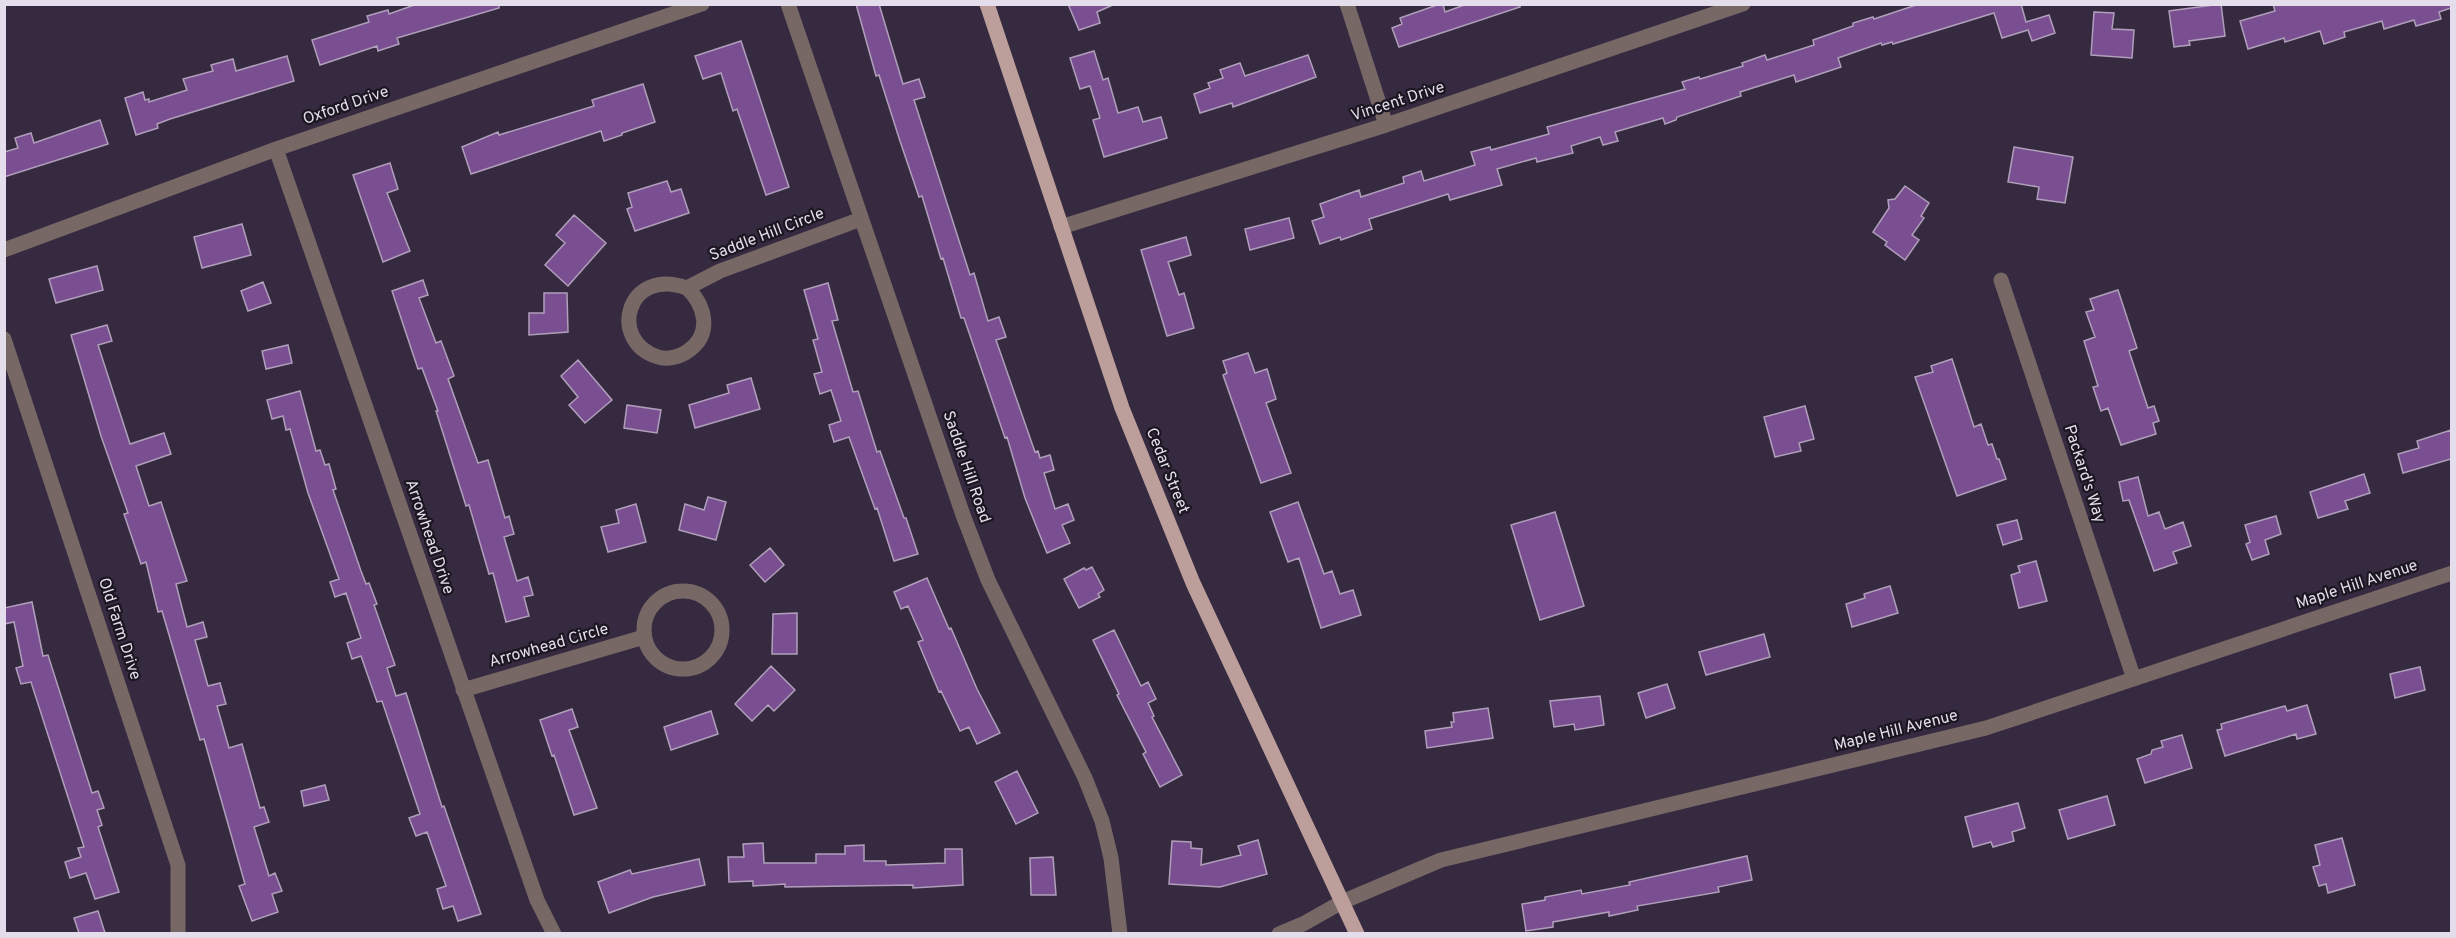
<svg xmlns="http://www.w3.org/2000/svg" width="2456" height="938" font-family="Overpass,sans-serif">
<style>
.building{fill:#794f91;stroke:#b09fba;stroke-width:1.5}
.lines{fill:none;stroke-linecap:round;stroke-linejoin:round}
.minor{stroke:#776866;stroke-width:15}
.major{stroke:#bc9e9b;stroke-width:15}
.labels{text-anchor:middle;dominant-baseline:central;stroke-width:4.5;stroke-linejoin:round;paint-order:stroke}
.street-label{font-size:16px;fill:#e4ddeb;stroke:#1b1620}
</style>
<rect width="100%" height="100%" fill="#362a41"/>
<path class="building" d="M 417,4 L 499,4 L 499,8 L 397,38 L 399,44 L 378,51 L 377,46 L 320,65 L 312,40 L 369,22 L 367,16 L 388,10 L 389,14 Z
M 856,4 L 879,4 L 903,84 L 919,79 L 925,97 L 914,100 L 970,275 L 974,273 L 988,321 L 999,317 L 1006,337 L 996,340 L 1035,452 L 1038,451 L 1040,458 L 1050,455 L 1054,470 L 1044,473 L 1055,509 L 1068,504 L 1074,520 L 1062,525 L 1070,543 L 1047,553 L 1025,498 L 1007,437 L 1005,438 L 964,318 L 961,318 L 943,258 L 941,259 L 922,196 L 919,197 L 899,138 L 879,75 L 876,76 Z
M 1068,4 L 1115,4 L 1097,12 L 1100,23 L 1079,30 Z
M 1440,4 L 1443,4 L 1445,12 L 1467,4 L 1520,4 L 1520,7 L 1399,47 L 1392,28 L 1402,24 L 1400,18 Z
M 1919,4 L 2021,4 L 2026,22 L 2049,15 L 2055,33 L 2032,41 L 2028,30 L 2002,38 L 1994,13 L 1893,44 L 1892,42 L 1882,45 L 1881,43 L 1838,58 L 1841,67 L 1796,82 L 1794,75 L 1740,92 L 1741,96 L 1677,117 L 1676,120 L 1665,124 L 1663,118 L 1615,132 L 1618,141 L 1603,145 L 1600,137 L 1571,146 L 1573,153 L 1537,162 L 1536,158 L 1497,169 L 1502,185 L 1450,200 L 1448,194 L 1369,219 L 1372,229 L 1341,240 L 1340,237 L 1320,244 L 1312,221 L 1324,217 L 1320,204 L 1359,190 L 1361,197 L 1404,183 L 1403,177 L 1421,171 L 1424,181 L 1475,165 L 1471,152 L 1490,147 L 1491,150 L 1549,134 L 1547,127 L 1685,89 L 1682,82 L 1699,77 L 1700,79 L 1743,66 L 1742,63 L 1765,55 L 1767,60 L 1814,45 L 1813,40 L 1853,26 L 1853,23 L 1873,17 L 1874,19 Z
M 2221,4 L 2225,36 L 2189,41 L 2190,45 L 2174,47 L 2169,11 Z
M 2273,4 L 2451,4 L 2451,8 L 2439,12 L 2441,19 L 2416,26 L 2414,20 L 2384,29 L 2382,21 L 2344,32 L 2345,37 L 2324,44 L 2320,31 L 2285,42 L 2284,38 L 2248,49 L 2240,21 L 2275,11 Z
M 2094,12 L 2114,13 L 2112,29 L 2134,30 L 2132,58 L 2091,55 Z
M 741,41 L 789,187 L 766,195 L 737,109 L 733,111 L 721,73 L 703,79 L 695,56 Z
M 1094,51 L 1103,80 L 1108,78 L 1118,113 L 1138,107 L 1143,122 L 1161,117 L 1167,138 L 1104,157 L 1093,120 L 1100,118 L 1090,86 L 1080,89 L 1070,58 Z
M 1308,55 L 1316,77 L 1233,107 L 1232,103 L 1200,113 L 1194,94 L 1210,88 L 1208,83 L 1223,78 L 1220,70 L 1240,63 L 1245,76 Z
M 287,56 L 294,81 L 170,119 L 157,124 L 158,128 L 136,135 L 125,98 L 143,92 L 145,100 L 149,99 L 149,102 L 187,90 L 183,79 L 213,71 L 211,65 L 233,59 L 236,71 Z
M 643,84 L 655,122 L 622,133 L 622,135 L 604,141 L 601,131 L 471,174 L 462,147 L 498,132 L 499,135 L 594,106 L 592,100 Z
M 100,120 L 108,144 L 4,177 L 4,152 L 18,148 L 15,138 L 31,133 L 34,143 Z
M 2014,147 L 2073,157 L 2065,203 L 2037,199 L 2039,187 L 2008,182 Z
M 390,163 L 398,189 L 387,193 L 410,251 L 383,262 L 353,175 Z
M 667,181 L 671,192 L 681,189 L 689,213 L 635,231 L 627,209 L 632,207 L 628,193 Z
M 1905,186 L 1929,203 L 1921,216 L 1924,218 L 1912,235 L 1919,240 L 1905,260 L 1885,245 L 1887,242 L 1873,232 L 1889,208 L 1888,200 L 1895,199 Z
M 574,215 L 606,243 L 568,286 L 545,265 L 565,243 L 556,235 Z
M 1289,218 L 1294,238 L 1250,250 L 1245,229 Z
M 242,224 L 251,255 L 202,268 L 194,237 Z
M 1186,237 L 1191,255 L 1168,262 L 1179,295 L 1184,293 L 1194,328 L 1167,336 L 1141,250 Z
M 97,266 L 103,290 L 56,303 L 49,279 Z
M 423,280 L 428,295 L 419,298 L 436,343 L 441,341 L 454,376 L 448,379 L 478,463 L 488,460 L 505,518 L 509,516 L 514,534 L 504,537 L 517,581 L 528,577 L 533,595 L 524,597 L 529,616 L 506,622 L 493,573 L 489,574 L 469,505 L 466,506 L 436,411 L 438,411 L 422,368 L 418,369 L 392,291 Z
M 263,282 L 271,303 L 248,311 L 241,291 Z
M 828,283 L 838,320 L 832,321 L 853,392 L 858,391 L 877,452 L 880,451 L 904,518 L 906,518 L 918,554 L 894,561 L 877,508 L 875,509 L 849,437 L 834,442 L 829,425 L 841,421 L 831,390 L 820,394 L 814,374 L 822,372 L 813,340 L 818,339 L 804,290 Z
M 2118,290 L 2137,348 L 2129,351 L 2148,408 L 2154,406 L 2159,421 L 2153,423 L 2156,434 L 2121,445 L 2108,408 L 2101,411 L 2093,387 L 2098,386 L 2084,341 L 2095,337 L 2086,312 L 2094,310 L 2090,299 Z
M 544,293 L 567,293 L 568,332 L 529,335 L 529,313 L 544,313 Z
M 107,325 L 112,341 L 98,345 L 130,444 L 164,433 L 171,454 L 136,466 L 149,506 L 161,502 L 187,581 L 176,584 L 187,627 L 203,622 L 207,637 L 195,640 L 208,686 L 220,683 L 226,704 L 217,706 L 229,748 L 242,744 L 260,808 L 264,807 L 269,822 L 254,827 L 269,876 L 275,873 L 282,891 L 272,894 L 278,912 L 252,921 L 239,886 L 245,884 L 204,739 L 200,740 L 162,611 L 158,612 L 146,562 L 141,564 L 124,514 L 128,513 L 101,436 L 71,335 Z
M 288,345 L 292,363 L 266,369 L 262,351 Z
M 1248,353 L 1255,373 L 1267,369 L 1276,399 L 1266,403 L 1291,473 L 1261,483 L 1223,375 L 1227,373 L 1223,361 Z
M 1952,359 L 1974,427 L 1981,424 L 1988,445 L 1992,444 L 1997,459 L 1999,459 L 2006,479 L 1957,496 L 1915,377 L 1933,372 L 1931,366 Z
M 578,360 L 612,400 L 585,423 L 569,405 L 578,397 L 561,376 Z
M 751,378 L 760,409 L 695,428 L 689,405 L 729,393 L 727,385 Z
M 300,391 L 316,451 L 320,450 L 325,465 L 329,464 L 336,489 L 333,490 L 361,571 L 366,584 L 369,583 L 377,604 L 374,605 L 395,665 L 387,668 L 396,696 L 406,693 L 442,807 L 444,806 L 481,914 L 458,921 L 453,906 L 443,909 L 437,889 L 446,886 L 427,832 L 416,836 L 409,818 L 420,814 L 382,701 L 377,702 L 361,656 L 352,659 L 347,643 L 361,638 L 346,593 L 335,597 L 330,582 L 339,579 L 308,493 L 290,429 L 286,430 L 283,416 L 272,419 L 267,400 Z
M 627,405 L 661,410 L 657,433 L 624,428 Z
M 1805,406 L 1814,439 L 1799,443 L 1801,451 L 1775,457 L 1764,417 Z
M 2451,430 L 2451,459 L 2403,473 L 2398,454 L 2419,448 L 2417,441 Z
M 2364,474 L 2370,493 L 2345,501 L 2348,509 L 2318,518 L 2310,492 Z
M 2138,477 L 2148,516 L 2159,512 L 2165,529 L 2183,522 L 2191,546 L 2173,552 L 2177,563 L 2154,571 L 2129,500 L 2123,501 L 2119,482 Z
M 708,497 L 726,502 L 716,540 L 679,530 L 685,504 L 704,510 Z
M 1298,502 L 1324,574 L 1332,571 L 1340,594 L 1353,590 L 1361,615 L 1321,628 L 1299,558 L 1288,562 L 1270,512 Z
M 636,504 L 646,542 L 608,552 L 601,527 L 619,523 L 616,510 Z
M 1555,512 L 1584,606 L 1540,620 L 1511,525 Z
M 2276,516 L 2281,534 L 2265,540 L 2269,554 L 2252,560 L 2246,544 L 2250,542 L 2245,525 Z
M 2017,520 L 2022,539 L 2003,545 L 1997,525 Z
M 770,548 L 784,565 L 765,582 L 750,565 Z
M 2036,561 L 2047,601 L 2019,608 L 2011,575 L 2020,572 L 2018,566 Z
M 1092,567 L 1104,590 L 1098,594 L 1100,597 L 1079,608 L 1064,579 L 1084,568 L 1086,570 Z
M 927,578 L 949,629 L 951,628 L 977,689 L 1000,733 L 977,744 L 969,727 L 960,731 L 941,691 L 939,692 L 918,642 L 923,640 L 908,606 L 901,609 L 894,592 Z
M 1890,586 L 1898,613 L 1852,627 L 1846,604 L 1865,598 L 1864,594 Z
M 32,602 L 43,656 L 48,655 L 92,793 L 98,791 L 104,808 L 97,810 L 102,825 L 98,827 L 119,892 L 95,899 L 86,873 L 70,878 L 65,862 L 81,857 L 78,848 L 84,847 L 31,682 L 21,684 L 16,668 L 23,666 L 14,622 L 4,624 L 4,608 Z
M 797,613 L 797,654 L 772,654 L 773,614 Z
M 1114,630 L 1141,686 L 1148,682 L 1156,699 L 1148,703 L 1154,716 L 1152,717 L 1182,775 L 1160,787 L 1143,754 L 1146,752 L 1117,695 L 1119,694 L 1093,640 Z
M 1764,634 L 1770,657 L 1706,675 L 1699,652 Z
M 771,666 L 795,690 L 774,711 L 768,705 L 752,721 L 735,704 Z
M 2420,667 L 2425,690 L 2395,698 L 2390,674 Z
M 1667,684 L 1675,708 L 1646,718 L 1638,693 Z
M 1600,696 L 1604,725 L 1575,730 L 1574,724 L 1554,727 L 1550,701 Z
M 2307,705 L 2316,734 L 2297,739 L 2296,734 L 2225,756 L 2217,730 L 2222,729 L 2221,724 L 2285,706 L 2287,711 Z
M 1488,708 L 1493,738 L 1427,748 L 1425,731 L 1452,727 L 1451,722 L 1454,722 L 1453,713 Z
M 572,709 L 578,727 L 569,730 L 597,808 L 574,815 L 554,755 L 552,756 L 540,720 Z
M 711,711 L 718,734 L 671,750 L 664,727 Z
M 2182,735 L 2192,768 L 2145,783 L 2137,759 L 2151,754 L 2152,750 L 2163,747 L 2161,741 Z
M 1017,771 L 1038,813 L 1016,824 L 995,782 Z
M 325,785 L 329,800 L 304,806 L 301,791 Z
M 2107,796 L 2115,825 L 2068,839 L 2059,810 Z
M 2018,803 L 2025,828 L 2012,832 L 2014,841 L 1993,847 L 1991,842 L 1973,847 L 1965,817 Z
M 2342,838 L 2355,885 L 2328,893 L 2326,884 L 2319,886 L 2313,867 L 2320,865 L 2315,845 Z
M 1258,840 L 1267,874 L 1220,887 L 1169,884 L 1172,841 L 1191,842 L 1191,848 L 1202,849 L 1201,865 L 1241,855 L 1238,846 Z
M 763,843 L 764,863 L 816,863 L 816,854 L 845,854 L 845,846 L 864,845 L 864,861 L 886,861 L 886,865 L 945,863 L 945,849 L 962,849 L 963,885 L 913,888 L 913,885 L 785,887 L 785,884 L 753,886 L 753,881 L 729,882 L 728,857 L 744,857 L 743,844 Z
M 1747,856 L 1752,880 L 1718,887 L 1719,892 L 1637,906 L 1638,910 L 1609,916 L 1609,912 L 1553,922 L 1553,927 L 1526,931 L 1522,904 L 1545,900 L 1545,897 L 1581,890 L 1582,894 L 1630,885 L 1629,882 Z
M 1053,857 L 1056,895 L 1031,895 L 1030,858 Z
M 699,859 L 705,885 L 653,897 L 609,913 L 598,882 L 630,870 L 632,874 Z
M 98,911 L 105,933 L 79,933 L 74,918 Z"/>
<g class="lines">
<path class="minor" d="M 788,4 L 963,515 L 988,580 L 1085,778 L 1102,821 L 1111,858 L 1120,934
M 1347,4 L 1386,125
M 276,149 L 537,900 L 554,934
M 1061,227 L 1386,125 L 1743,4
M 4,250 L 276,149 L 702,4
M 2001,280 L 2134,679
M 687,288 C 705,305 713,334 688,351 C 680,357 667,360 658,357 C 607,341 627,266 687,288 L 720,271 L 861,219
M 4,339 L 178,865 L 178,934
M644 630a39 39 0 1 1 78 0a39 39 0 1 1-78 0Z
M 463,690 L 644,637
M 1279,934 L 1303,924 L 1342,902 L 1441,860 L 1986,728 L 2452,573"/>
<path class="major" d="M 987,4 L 1122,408 L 1193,583 L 1357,934"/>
</g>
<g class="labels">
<g class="street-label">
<text transform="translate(1398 102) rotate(-18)">Vincent Drive</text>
<text transform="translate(346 106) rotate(-19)">Oxford Drive</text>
<text transform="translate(767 235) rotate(-21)">Saddle Hill Circle</text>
<text transform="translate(966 467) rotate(71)">Saddle Hill Road</text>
<text transform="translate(1167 471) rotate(68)">Cedar Street</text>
<text transform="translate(2084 474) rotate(72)">Packard's Way</text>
<text transform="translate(429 537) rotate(71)">Arrowhead Drive</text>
<text transform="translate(2357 585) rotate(-18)">Maple Hill Avenue</text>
<text transform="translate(119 629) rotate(72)">Old Farm Drive</text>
<text transform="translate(549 646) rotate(-16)">Arrowhead Circle</text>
<text transform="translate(1896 731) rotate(-14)">Maple Hill Avenue</text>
</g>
</g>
<rect width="2456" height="938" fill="none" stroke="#e4ddeb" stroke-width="12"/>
</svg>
